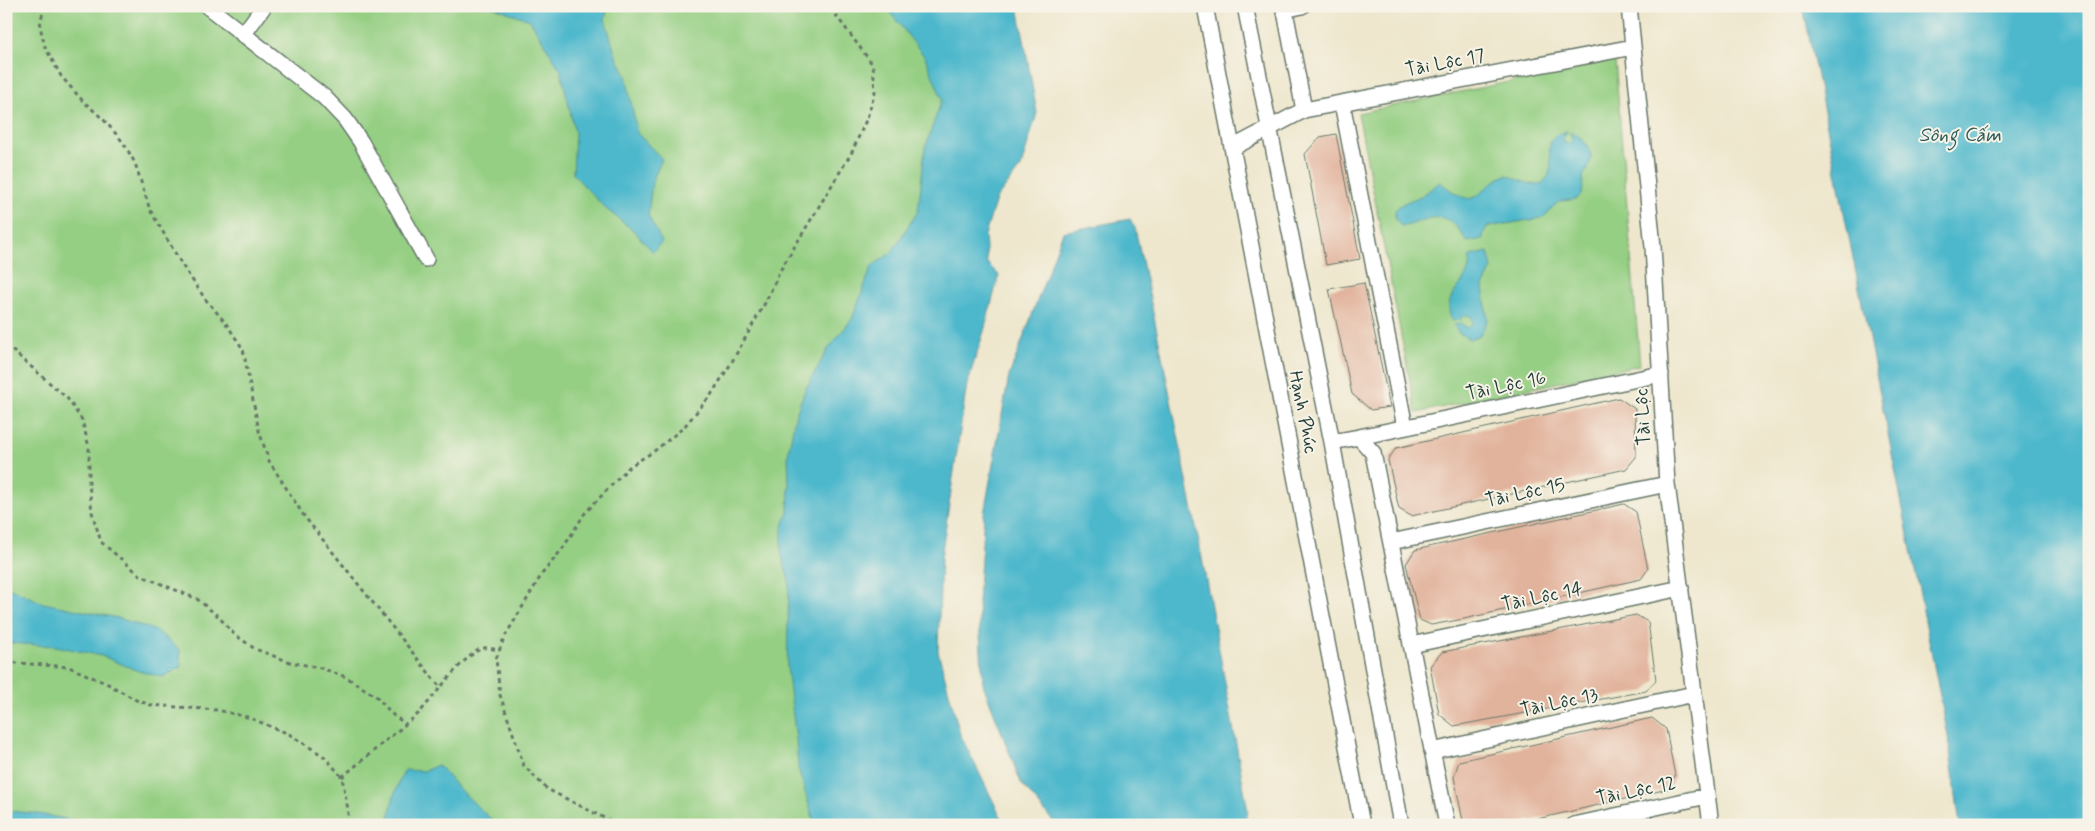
<svg xmlns="http://www.w3.org/2000/svg" width="2095" height="831" font-family="Mynerve,sans-serif">
<style>
.green{fill:#95cf83;stroke:#5a865c}
.water{fill:#4eb8cc;stroke:#367a80}
.building{fill:#e2b39c}
.lines{fill:none;stroke-linecap:round;stroke-linejoin:round}
.minor-casing{stroke:#67786a;stroke-width:18}
.path{stroke:#67786a;stroke-width:3;stroke-dasharray:4 4;stroke-linecap:butt}
.minor{stroke:#fff;stroke-width:15}
.labels{text-anchor:middle;dominant-baseline:central;stroke-width:4;stroke-linejoin:round;paint-order:stroke}
.street-label{font-size:19px;fill:#1f3d34;stroke:#f7f3e8}
.water-label{font-size:20px;font-style:italic;fill:#2b5c5a;stroke:#f7f3e8}
</style>
<rect width="100%" height="100%" fill="#f7f3e8"/>
<filter id="ink" filterUnits="userSpaceOnUse"><feTurbulence type="fractalNoise" baseFrequency=".02" numOctaves="2"/><feDisplacementMap in="SourceGraphic" scale="10" xChannelSelector="R" yChannelSelector="G"/><feConvolveMatrix kernelMatrix="1 2 1 2 8 2 1 2 1" color-interpolation-filters="sRGB"/></filter>
<filter id="wash" filterUnits="userSpaceOnUse"><feTurbulence type="fractalNoise" baseFrequency=".0096" numOctaves="4" result="noise"/><feDisplacementMap in="SourceGraphic" scale="20" xChannelSelector="R" yChannelSelector="G"/><feGaussianBlur stdDeviation="1.12" result="paint"/><feColorMatrix in="noise" values="0 0 0 0 0 0 0 0 0 0 0 0 0 0 0 0 0 1.4 0 .05"/><feComposite in="paint" operator="in"/></filter>
<g filter="url(#wash)">
<rect width="100%" height="100%" fill="#eee7cd"/>
<path class="green" d="M 6,6 L 928,6 L 962,63 L 929,266 L 932,825 L 6,825 Z
M 1615,60 L 1640,365 L 1416,413 L 1358,113 Z"/>
<path class="water" d="M 491,6 L 608,6 L 605,19 L 615,53 L 626,75 L 637,133 L 662,159 L 652,182 L 648,215 L 662,242 L 653,252 L 633,230 L 606,209 L 573,174 L 575,133 L 561,71 L 530,20 Z
M 885,6 L 1018,6 L 1037,113 L 1021,167 L 996,199 L 985,235 L 987,263 L 999,275 L 984,331 L 967,384 L 941,558 L 938,651 L 960,734 L 1005,825 L 815,825 L 798,768 L 796,739 L 787,667 L 789,581 L 781,553 L 782,529 L 788,512 L 789,486 L 788,454 L 795,417 L 805,390 L 828,349 L 852,319 L 872,266 L 891,253 L 918,211 L 925,148 L 942,99 L 925,57 Z
M 1803,6 L 2089,6 L 2089,825 L 1960,825 L 1948,736 Z
M 1567,131 L 1567,134 L 1564,134 L 1563,142 L 1571,144 L 1573,136 L 1570,135 L 1571,132 C 1583,137 1596,152 1589,166 C 1587,171 1583,174 1583,180 C 1582,185 1584,190 1581,195 C 1576,202 1566,199 1559,202 C 1552,206 1549,214 1542,218 L 1487,227 L 1484,232 L 1483,239 L 1467,242 C 1455,221 1445,212 1420,221 C 1413,224 1409,226 1401,226 L 1395,219 L 1395,210 C 1404,200 1414,201 1424,194 C 1431,190 1433,186 1440,182 C 1483,217 1473,187 1507,175 L 1530,184 L 1541,184 C 1544,181 1548,178 1549,174 C 1556,156 1537,139 1567,131 Z
M 1130,219 L 1135,228 C 1177,422 1214,616 1248,812 L 1243,825 L 1056,825 L 1021,783 L 983,684 L 978,603 L 984,514 L 1009,376 L 1063,232 Z
M 1488,252 L 1492,268 L 1483,287 L 1488,320 L 1479,336 L 1469,339 L 1459,333 L 1454,325 L 1461,324 L 1468,328 L 1473,323 L 1471,316 L 1464,315 L 1460,320 L 1452,321 C 1439,291 1471,289 1470,256 Z
M 6,586 L 43,603 L 118,618 L 157,631 L 180,650 L 181,667 L 163,677 L 138,671 L 102,656 L 56,646 L 6,643 Z
M 438,765 L 458,788 L 497,825 L 389,825 C 390,805 395,788 405,770 L 424,771 Z
M 6,811 L 33,813 L 98,825 L 6,825 Z"/>
<g id="blocks">
<path class="building" d="M 1336,134 L 1360,259 L 1326,265 L 1305,154 L 1320,137 Z
M 1364,283 L 1390,407 L 1371,410 L 1352,394 L 1329,289 Z
M 1619,398 L 1635,409 L 1636,457 L 1626,469 L 1411,516 L 1399,509 L 1388,460 L 1396,448 Z
M 1624,504 L 1636,512 L 1648,569 L 1641,579 L 1464,619 L 1431,625 L 1420,620 L 1406,564 L 1415,550 Z
M 1636,615 L 1648,622 L 1656,680 L 1646,691 L 1454,726 L 1439,714 L 1430,666 L 1442,652 Z
M 1652,718 L 1666,729 L 1675,776 L 1668,789 L 1511,825 L 1467,825 L 1463,821 L 1454,777 L 1459,761 Z"/>
</g>
</g>
<g filter="url(#ink)">
<use href="#blocks" fill-opacity="0" stroke="#67786a" stroke-width="1"/>
<g class="lines">
<g class="minor-casing">
<path id="minor" d="M 207,6 L 324,97 L 345,119 L 361,142 L 426,259
M 1205,6 L 1362,825
M 1245,6 L 1332,442 L 1401,825
M 1284,6 L 1304,110
M 1629,6 L 1653,247 L 1667,484 L 1711,825
M 1284,10 L 1302,6
M 243,35 L 264,6
M 1342,103 L 1405,427
M 1232,148 L 1304,110 L 1633,47
M 1359,437 L 1661,374
M 1332,442 L 1359,437 L 1373,453 L 1447,825
M 1391,542 L 1667,484
M 1411,645 L 1681,588
M 1432,751 L 1694,694
M 1574,825 L 1707,796"/>
</g>
<path class="path" d="M 44,6 L 40,26 L 45,47 L 61,76 L 82,100 L 103,119 L 123,142 L 135,163 L 150,210 L 184,268 L 206,300 L 225,322 L 243,349 L 259,431 L 269,461 L 304,516 L 440,687
M 6,345 L 67,398 L 82,420 L 89,447 L 89,483 L 92,512 L 101,542 L 140,575 L 197,599 L 218,616 L 234,634 L 255,649 L 290,662 L 321,668 L 346,677 L 377,697 L 394,716 L 406,724
M 6,662 L 69,667 L 108,684 L 136,700 L 151,705 L 217,710 L 247,717 L 289,734 L 325,757 L 342,777 L 348,810 L 348,825
M 342,777 L 418,714 C 432,700 465,652 484,648 C 488,647 496,650 500,650
M 618,825 L 547,789 L 524,766 L 500,695 L 496,659 L 504,638 L 542,574 L 563,548 L 585,513 L 630,466 L 653,452 L 683,428 L 711,395 L 730,365 L 765,303 L 781,269 L 852,152 L 867,118 L 875,92 L 873,65 L 829,6"/>
<use href="#minor" class="minor"/>
</g>
</g>
<g class="labels">
<g class="street-label">
<text transform="translate(1445 63) rotate(-11)">Tài Lộc 17</text>
<text transform="translate(1506 386) rotate(-12)">Tài Lộc 16</text>
<text transform="translate(1303 412) rotate(79)">Hạnh Phúc</text>
<text transform="translate(1643 417) rotate(-93)">Tài Lộc</text>
<text transform="translate(1525 493) rotate(-12)">Tài Lộc 15</text>
<text transform="translate(1542 597) rotate(-12)">Tài Lộc 14</text>
<text transform="translate(1559 703) rotate(-12)">Tài Lộc 13</text>
<text transform="translate(1636 791) rotate(-12)">Tài Lộc 12</text>
</g>
<g class="water-label">
<text x="1960" y="135">Sông Cấm</text>
</g>
</g>
<rect width="2095" height="831" fill="none" stroke="#f7f3e8" stroke-width="25"/>
</svg>
